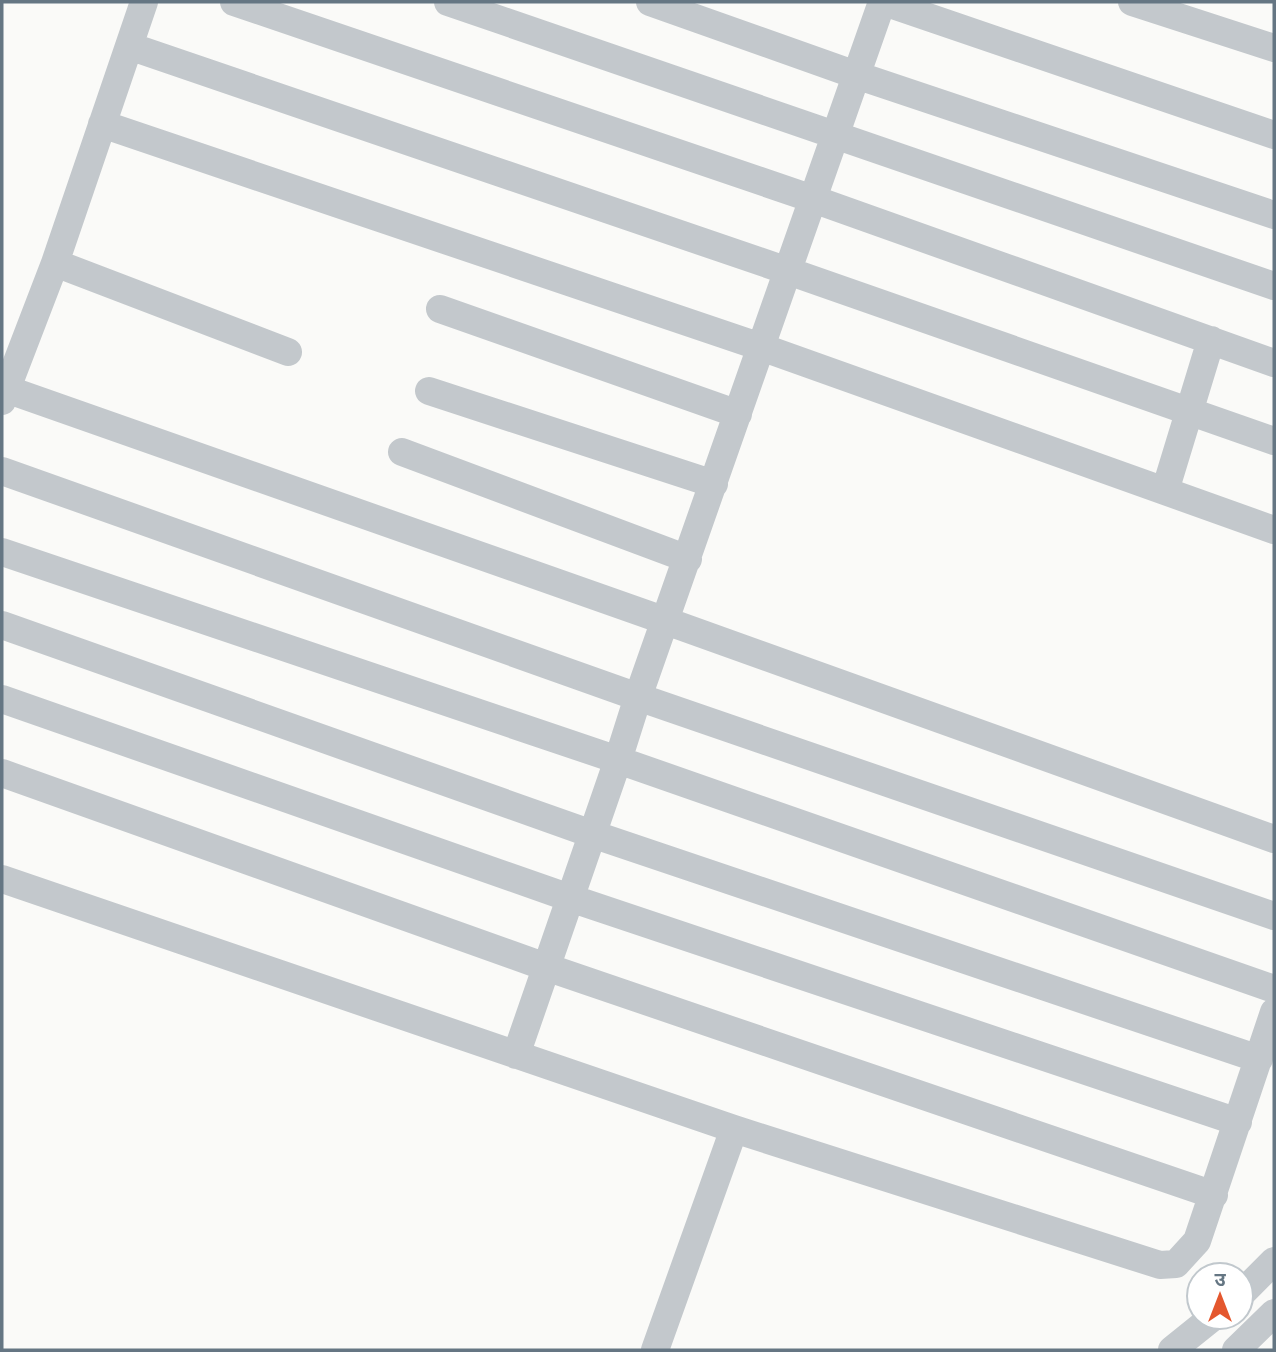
<svg xmlns="http://www.w3.org/2000/svg" width="1276" height="1352" font-family="Lato,'Noto Sans Devanagari',sans-serif">
<style>
.lines{fill:none;stroke-linecap:round;stroke-linejoin:round}
.minor{stroke:#c3c8cc;stroke-width:28}
</style>
<rect width="100%" height="100%" fill="#fafaf8"/>
<g class="lines">
<path class="minor" d="M 234,2 L 813,199 L 1274,363
M 448,2 L 1274,286
M 650,2 L 856,75 L 1274,215
M 884,2 L 1274,135
M 1132,2 L 1274,48
M 129,46 L 788,271 L 1274,441
M 102,124 L 761,347 L 1274,530
M 55,263 L 288,352
M 440,309 L 738,414
M 6,389 L 666,621 L 1274,839
M 429,391 L 714,484
M 2,401 L 55,263 L 144,2
M 402,452 L 688,559
M 2,471 L 638,697 L 1274,916
M 1165,491 L 1211,340
M 2,552 L 618,760 L 1274,989
M 2,625 L 592,834 L 1259,1059
M 2,699 L 570,898 L 1238,1122
M 2,773 L 546,967 L 1214,1195
M 2,879 L 734,1129 L 1160,1265 L 1176,1264 L 1197,1241 L 1274,1012
M 516,1055 L 618,760 L 638,697 L 882,2
M 1241,1294 L 1274,1261
M 655,1350 L 734,1129
M 1172,1350 L 1213,1317
M 1236,1350 L 1274,1313"/>
</g>
<rect width="1276" height="1352" fill="none" stroke="#657683" stroke-width="7"/>
<g transform="translate(1220 1296)"><circle r="33" fill="#ffffff" stroke="#c1c8cd" stroke-width="2"/>
<path d="M0-5L12 26L0 18L-12 26Z" fill="#e4572e"/>
<text y="-10" font-size="19" font-weight="bold" text-anchor="middle" fill="#657683">उ</text>
</g>
</svg>
